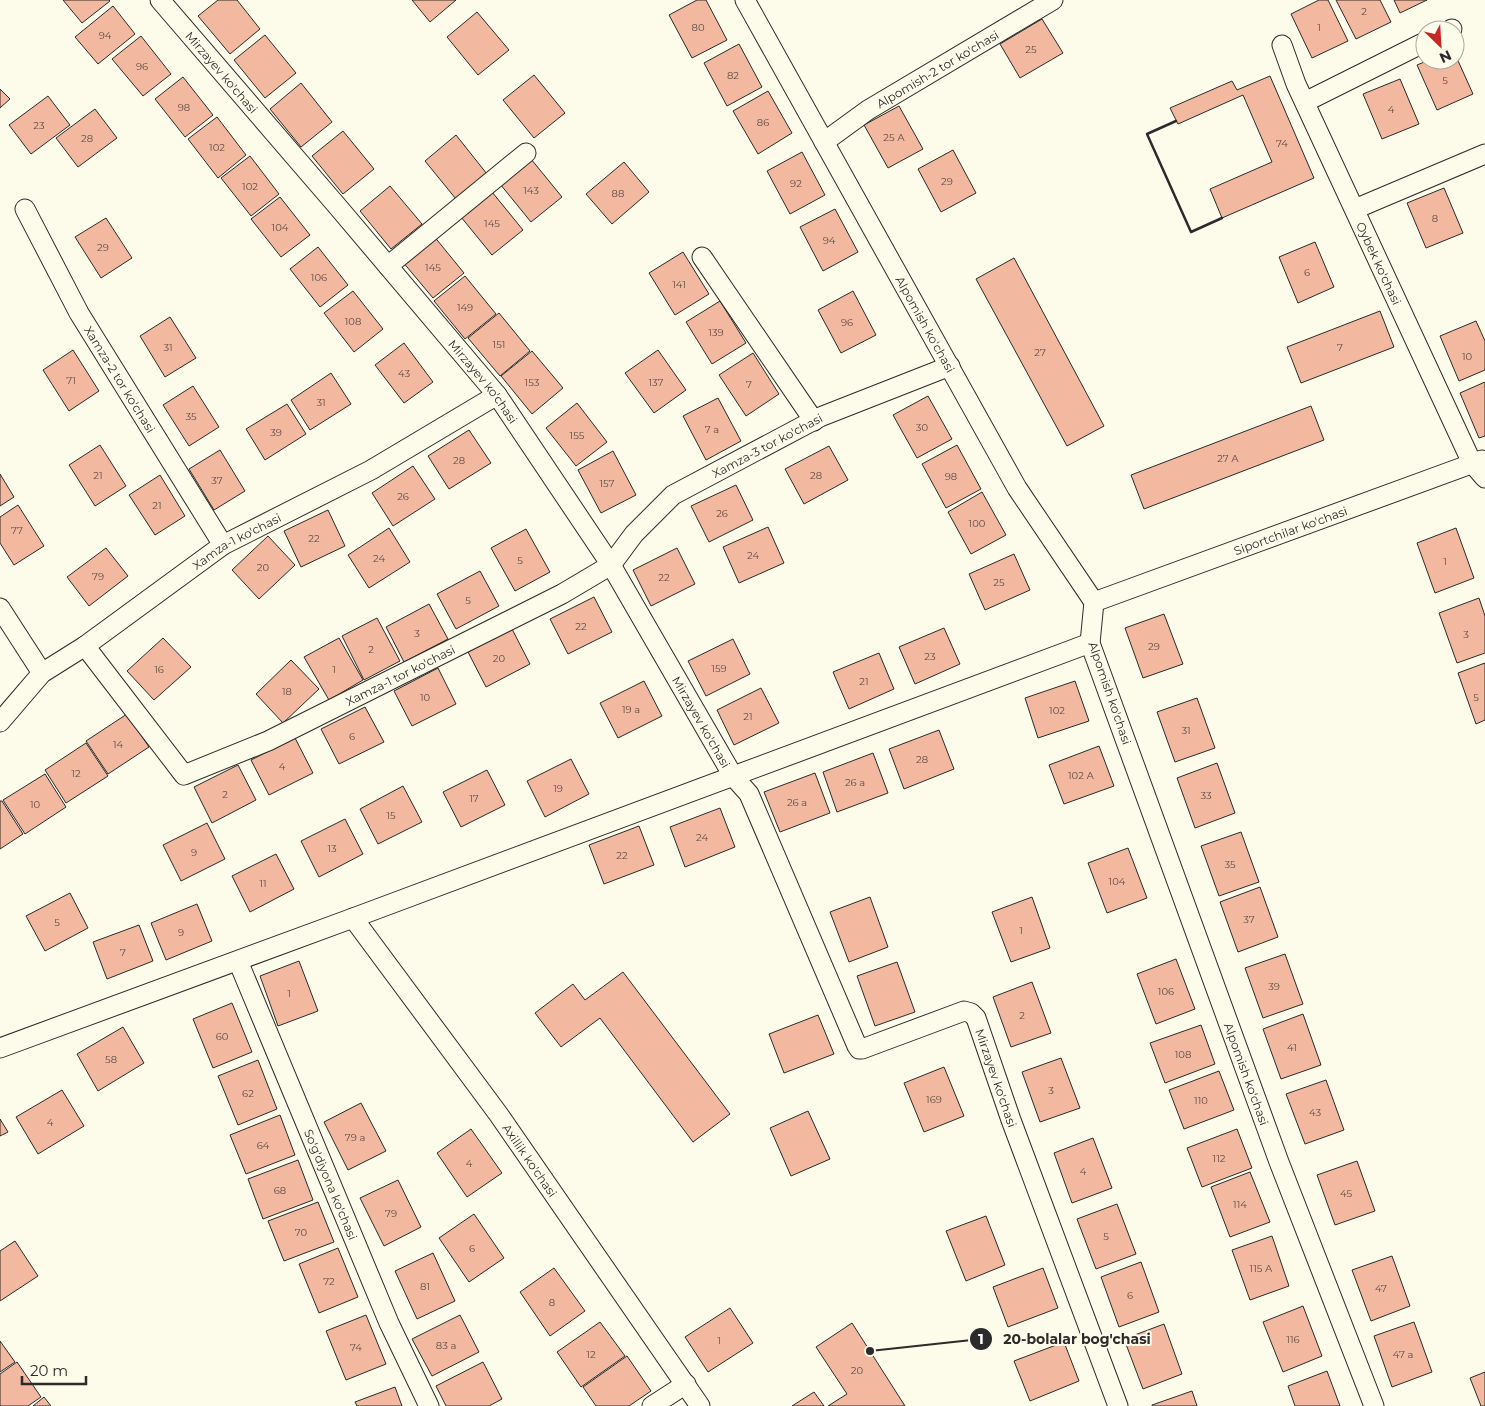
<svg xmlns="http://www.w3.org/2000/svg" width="1485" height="1406" font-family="Montserrat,sans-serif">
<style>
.building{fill:#f2b8a0;stroke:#2b2b2b}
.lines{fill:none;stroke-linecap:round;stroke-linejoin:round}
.minor-casing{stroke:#2b2b2b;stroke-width:21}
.minor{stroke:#fdfbea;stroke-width:19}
.wall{stroke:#2b2b2b;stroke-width:2.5}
.labels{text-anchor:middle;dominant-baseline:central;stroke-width:4;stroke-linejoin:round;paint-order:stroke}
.number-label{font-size:10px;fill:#5d4e48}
.street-label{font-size:12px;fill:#2b2b2b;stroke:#fdfbea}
.leader{fill:none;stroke:#2b2b2b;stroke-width:2}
.callout-dot{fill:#2b2b2b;stroke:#fdfbea;stroke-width:2}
.mark-label{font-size:15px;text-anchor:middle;font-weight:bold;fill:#fff}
.callout-label{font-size:14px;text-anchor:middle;font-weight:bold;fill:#2b2b2b;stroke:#fdfbea;stroke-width:4;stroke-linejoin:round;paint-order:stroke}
</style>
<rect width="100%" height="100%" fill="#fdfbea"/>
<path class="building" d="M 63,0 L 109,0 L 110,1 L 82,23 Z
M 218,0 L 237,0 L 260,29 L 230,54 L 198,16 Z
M 412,0 L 456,0 L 430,22 Z
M 697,0 L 706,0 L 727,40 L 692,58 L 669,15 Z
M 1319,0 L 1328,0 L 1348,41 L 1312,58 L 1291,14 Z
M 1336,0 L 1380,0 L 1391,22 L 1356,39 Z
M 1394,0 L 1427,0 L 1400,13 Z
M 113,6 L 135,34 L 98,64 L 75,37 Z
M 477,12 L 509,50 L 478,75 L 447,37 Z
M 1042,19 L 1063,53 L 1020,78 L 1000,44 Z
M 265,35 L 296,73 L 265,98 L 234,60 Z
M 141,36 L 171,74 L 143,96 L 112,59 Z
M 739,44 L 762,87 L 727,106 L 704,63 Z
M 1455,54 L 1473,94 L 1437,110 L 1417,65 L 1429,60 L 1455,60 Z
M 534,75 L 565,113 L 534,138 L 503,100 Z
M 1270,76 L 1314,178 L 1222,218 L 1210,189 L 1272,162 L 1243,95 L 1178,124 L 1170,108 L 1232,81 L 1237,90 Z
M 183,77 L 213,115 L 185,137 L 155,99 Z
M 1400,79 L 1419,124 L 1382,139 L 1363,94 Z
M 301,83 L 332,122 L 301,147 L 270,109 Z
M 0,89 L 10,99 L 0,108 Z
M 768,91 L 792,133 L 758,154 L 733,111 Z
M 48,96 L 70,125 L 31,154 L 9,125 Z
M 899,106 L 923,149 L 888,168 L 864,125 Z
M 95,109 L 117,138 L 78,167 L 56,138 Z
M 217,117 L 246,155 L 218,178 L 188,139 Z
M 343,131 L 374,169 L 343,194 L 312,156 Z
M 456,135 L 487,174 L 456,199 L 425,161 Z
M 953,150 L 976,193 L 941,212 L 918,169 Z
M 802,152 L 825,195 L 790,214 L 767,171 Z
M 250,156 L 279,194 L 251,216 L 221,178 Z
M 531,159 L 562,197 L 531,222 L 500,184 Z
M 624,162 L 649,192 L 612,224 L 586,194 Z
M 390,186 L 422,224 L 391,249 L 360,211 Z
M 1444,188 L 1463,233 L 1426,248 L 1407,203 Z
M 492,192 L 523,230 L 492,255 L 461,217 Z
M 280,197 L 310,235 L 281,257 L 251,219 Z
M 835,209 L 858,252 L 823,271 L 800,227 Z
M 106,218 L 132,258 L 101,278 L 75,237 Z
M 433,235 L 464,273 L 433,298 L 402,261 Z
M 1315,242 L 1334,287 L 1298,303 L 1279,257 Z
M 318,247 L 348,285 L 320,307 L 290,269 Z
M 683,252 L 709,294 L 675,315 L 649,273 Z
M 1014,258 L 1104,426 L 1067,446 L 976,279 Z
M 465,276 L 496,314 L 465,339 L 434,301 Z
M 353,291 L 383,329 L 354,352 L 324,313 Z
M 853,291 L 876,335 L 841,353 L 818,310 Z
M 720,301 L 746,343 L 712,364 L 686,322 Z
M 1380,311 L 1394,347 L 1301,383 L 1287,347 Z
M 499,313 L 530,351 L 500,376 L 468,338 Z
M 170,317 L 196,358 L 165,377 L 140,336 Z
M 1476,321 L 1485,341 L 1485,370 L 1459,381 L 1440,336 Z
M 404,343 L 433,382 L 404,403 L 375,365 Z
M 73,350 L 99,391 L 69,411 L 43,370 Z
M 658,350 L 686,390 L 654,413 L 625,373 Z
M 532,351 L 563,388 L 532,414 L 501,376 Z
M 753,353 L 779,394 L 746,416 L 719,375 Z
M 331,373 L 351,404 L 310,430 L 291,400 Z
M 1485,382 L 1485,436 L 1479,438 L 1460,393 Z
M 193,386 L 219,427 L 189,446 L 163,405 Z
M 928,396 L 952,439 L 917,458 L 893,415 Z
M 718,398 L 741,441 L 706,460 L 683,416 Z
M 577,403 L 607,442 L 576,466 L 546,428 Z
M 287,404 L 306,434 L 265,460 L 246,429 Z
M 1311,406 L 1324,440 L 1144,509 L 1131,475 Z
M 469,430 L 491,463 L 449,489 L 428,456 Z
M 100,445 L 126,486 L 95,506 L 69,465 Z
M 957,445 L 981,489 L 946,508 L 922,464 Z
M 829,446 L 848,480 L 804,504 L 785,469 Z
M 220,450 L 245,491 L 214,510 L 189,469 Z
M 613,451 L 636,495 L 601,513 L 578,470 Z
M 413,466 L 435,499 L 393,526 L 372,493 Z
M 0,474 L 14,497 L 0,506 Z
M 160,475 L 185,516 L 155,535 L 129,495 Z
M 736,485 L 753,520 L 709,542 L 691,506 Z
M 982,492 L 1006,535 L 971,554 L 948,512 Z
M 18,505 L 44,546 L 14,565 L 0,543 L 0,517 Z
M 328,510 L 345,546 L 301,567 L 284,531 Z
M 768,527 L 784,563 L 739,583 L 723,547 Z
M 389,528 L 410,562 L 369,588 L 348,555 Z
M 1456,528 L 1474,578 L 1435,593 L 1417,543 Z
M 526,529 L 550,572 L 515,591 L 491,548 Z
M 268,536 L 295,565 L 259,599 L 232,570 Z
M 106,548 L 128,576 L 89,606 L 67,577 Z
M 677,548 L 695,584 L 651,606 L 633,570 Z
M 1014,554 L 1030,590 L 985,610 L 969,574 Z
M 480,571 L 499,606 L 456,629 L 437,594 Z
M 594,597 L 612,632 L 568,654 L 550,619 Z
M 1479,598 L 1485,616 L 1485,653 L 1457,663 L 1439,613 Z
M 429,604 L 448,639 L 404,662 L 386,627 Z
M 1164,614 L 1183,664 L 1143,678 L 1125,628 Z
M 377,618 L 400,661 L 364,680 L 342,636 Z
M 944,628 L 960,664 L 915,684 L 899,647 Z
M 512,629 L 530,664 L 486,687 L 468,652 Z
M 163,638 L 191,667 L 154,700 L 127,671 Z
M 339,638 L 363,680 L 329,700 L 304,657 Z
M 733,639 L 750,674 L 706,696 L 688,661 Z
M 879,653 L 894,689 L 849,709 L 833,672 Z
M 291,660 L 319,689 L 283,723 L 256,694 Z
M 1485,663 L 1485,720 L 1476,724 L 1458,673 Z
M 438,668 L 456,704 L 412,726 L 394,691 Z
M 644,681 L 662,716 L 618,738 L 600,703 Z
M 1075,681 L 1089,721 L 1038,738 L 1025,698 Z
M 761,688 L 779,723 L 734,745 L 717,710 Z
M 1197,698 L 1215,748 L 1175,762 L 1157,712 Z
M 365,707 L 384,742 L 339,764 L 321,729 Z
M 127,714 L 149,747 L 108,774 L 86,741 Z
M 939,730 L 954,769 L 904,789 L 889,749 Z
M 295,738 L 313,773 L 269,795 L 251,760 Z
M 86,743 L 108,776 L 66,803 L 45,770 Z
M 1099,746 L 1114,786 L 1064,804 L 1049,765 Z
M 873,753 L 888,793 L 837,812 L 823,772 Z
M 571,759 L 589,794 L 545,817 L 527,781 Z
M 1217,763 L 1235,813 L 1195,828 L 1177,778 Z
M 238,765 L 256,800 L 212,823 L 194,787 Z
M 487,770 L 505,805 L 461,827 L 443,792 Z
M 815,773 L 830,813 L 780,832 L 764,792 Z
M 45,774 L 66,807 L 25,834 L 3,800 Z
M 403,786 L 422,822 L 378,844 L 360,809 Z
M 0,801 L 2,801 L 23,834 L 0,849 Z
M 720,808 L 735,847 L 685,867 L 670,827 Z
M 345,819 L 363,854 L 319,877 L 301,841 Z
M 207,823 L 225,859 L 181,881 L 163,845 Z
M 639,826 L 654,865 L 604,884 L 589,845 Z
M 1241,832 L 1259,882 L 1219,896 L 1201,846 Z
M 1128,848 L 1147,898 L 1107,913 L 1088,863 Z
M 276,854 L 294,889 L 250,912 L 232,876 Z
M 1260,887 L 1278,937 L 1238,952 L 1220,902 Z
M 70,893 L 88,928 L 45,951 L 26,916 Z
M 870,897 L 888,947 L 849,962 L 830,912 Z
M 1032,897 L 1050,948 L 1011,962 L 992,912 Z
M 197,904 L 212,941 L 166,960 L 151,923 Z
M 139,925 L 153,961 L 107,979 L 93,942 Z
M 1285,954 L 1303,1004 L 1263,1018 L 1245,968 Z
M 1176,959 L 1195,1009 L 1156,1024 L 1137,974 Z
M 299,961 L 318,1011 L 278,1026 L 260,976 Z
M 897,962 L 915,1012 L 875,1026 L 857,976 Z
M 623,972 L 730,1114 L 693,1142 L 600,1018 L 561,1047 L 535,1013 L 573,984 L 585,1000 Z
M 1032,982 L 1051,1033 L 1011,1047 L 993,997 Z
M 232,1003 L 252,1052 L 213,1068 L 193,1019 Z
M 1303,1014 L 1321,1065 L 1281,1079 L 1263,1029 Z
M 818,1015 L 834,1054 L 784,1073 L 769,1034 Z
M 1201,1025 L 1215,1064 L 1165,1083 L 1150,1043 Z
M 123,1027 L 144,1063 L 98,1091 L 77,1054 Z
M 1061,1058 L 1080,1108 L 1040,1122 L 1022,1072 Z
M 258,1060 L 277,1109 L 238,1125 L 218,1076 Z
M 944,1067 L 964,1116 L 924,1132 L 904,1083 Z
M 1219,1071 L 1234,1110 L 1184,1129 L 1169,1090 Z
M 1326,1080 L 1344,1130 L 1305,1144 L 1286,1094 Z
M 62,1090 L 84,1126 L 38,1154 L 16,1117 Z
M 361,1103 L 386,1151 L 348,1170 L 324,1122 Z
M 808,1111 L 830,1159 L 791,1176 L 770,1128 Z
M 280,1115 L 295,1155 L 246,1174 L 230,1135 Z
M 0,1119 L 8,1132 L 0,1136 Z
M 471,1129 L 502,1173 L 467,1197 L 437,1153 Z
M 1237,1129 L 1252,1168 L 1202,1187 L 1187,1148 Z
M 1093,1138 L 1112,1188 L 1072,1203 L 1054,1153 Z
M 298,1160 L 313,1200 L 263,1219 L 248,1179 Z
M 1357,1161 L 1375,1211 L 1335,1225 L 1317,1175 Z
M 1250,1172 L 1270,1222 L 1230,1237 L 1211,1187 Z
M 398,1180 L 421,1227 L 384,1246 L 360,1198 Z
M 318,1202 L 334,1242 L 284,1261 L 268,1221 Z
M 1117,1204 L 1136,1254 L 1096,1269 L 1077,1219 Z
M 474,1214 L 504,1258 L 469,1282 L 439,1238 Z
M 986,1216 L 1005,1265 L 966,1281 L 946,1231 Z
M 1272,1236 L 1289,1286 L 1250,1300 L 1232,1250 Z
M 15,1241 L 38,1276 L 0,1301 L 0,1251 Z
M 338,1248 L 358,1297 L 319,1313 L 299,1264 Z
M 433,1253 L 455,1301 L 417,1319 L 395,1271 Z
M 1392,1256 L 1410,1306 L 1371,1321 L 1352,1270 Z
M 1141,1262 L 1159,1312 L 1119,1327 L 1101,1277 Z
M 554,1268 L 585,1311 L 550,1336 L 520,1292 Z
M 1043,1268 L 1058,1308 L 1008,1327 L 993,1287 Z
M 1303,1306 L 1322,1356 L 1283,1372 L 1263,1322 Z
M 730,1308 L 753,1343 L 708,1372 L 685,1337 Z
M 366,1315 L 386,1364 L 346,1380 L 326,1331 Z
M 460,1315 L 479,1352 L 432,1376 L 412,1339 Z
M 600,1322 L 625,1356 L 581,1387 L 557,1352 Z
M 1414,1322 L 1432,1372 L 1392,1387 L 1374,1336 Z
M 852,1323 L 905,1406 L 828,1406 L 847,1394 L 816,1347 Z
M 1164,1324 L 1182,1374 L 1143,1389 L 1124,1339 Z
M 0,1341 L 15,1362 L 0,1372 Z
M 1064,1342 L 1079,1381 L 1030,1401 L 1014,1361 Z
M 627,1356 L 651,1391 L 629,1406 L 596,1406 L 583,1387 Z
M 17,1362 L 41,1397 L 28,1406 L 0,1406 L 0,1374 Z
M 483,1362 L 502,1399 L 489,1406 L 446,1406 L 436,1386 Z
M 1327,1371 L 1340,1406 L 1295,1406 L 1288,1386 Z
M 1485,1372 L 1485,1406 L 1481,1406 L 1470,1378 Z
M 395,1387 L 402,1406 L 357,1406 L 355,1402 Z
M 1192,1391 L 1197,1406 L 1152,1406 L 1152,1405 Z
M 814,1392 L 824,1406 L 792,1406 Z
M 44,1397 L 51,1406 L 33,1406 Z"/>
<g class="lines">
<g class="minor-casing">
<g id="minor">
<path id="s1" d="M 160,0 L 338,207 L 497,395 L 611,565 L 733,776 L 749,794 L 857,1046 L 859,1049 L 862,1049 L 964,1011 L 971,1013 L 976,1018 L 1011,1120 L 1118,1406"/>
<path id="s2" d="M 745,0 L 1017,488 L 1094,602 L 1090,643 L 1279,1162 L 1374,1406"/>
<path d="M 1450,30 L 1452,29"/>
<path id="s3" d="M 1282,45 L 1296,84 L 1472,463 L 1485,478"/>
<path d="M 1305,102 L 1425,42"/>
<path id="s4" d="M 824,142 L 868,110 L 1053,0"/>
<path id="s5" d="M 25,209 L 79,313 L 223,545"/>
<path d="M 1355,209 L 1485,154"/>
<path d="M 702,257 L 814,421"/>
<path d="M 388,266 L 526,153"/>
<path id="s6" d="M 1094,602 L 1482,460"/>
<path d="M 0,608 L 42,673"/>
<path id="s7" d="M 85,646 L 184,775 L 268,741 L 562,594 L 611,565 L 634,534 L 673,495 L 820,417 L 950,366"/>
<path id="s8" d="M 0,722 L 42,673 L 85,646 L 223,545 L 371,470 L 497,395"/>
<path id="s9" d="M 353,918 L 499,1115 L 700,1406"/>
<path id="s10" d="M 238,961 L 389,1323 L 429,1406"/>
<path d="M 0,1048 L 353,918 L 1090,643"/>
<path d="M 652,1406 L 686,1384"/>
</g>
</g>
<use href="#minor" class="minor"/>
<path class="wall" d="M 1176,121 L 1147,134 L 1191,232 L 1222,218"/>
</g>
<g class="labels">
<g class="number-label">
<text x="1364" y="11">2</text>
<text x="698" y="27">80</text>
<text x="1319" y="27">1</text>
<text x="105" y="35">94</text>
<text x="1031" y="49">25</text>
<text x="142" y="66">96</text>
<text x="733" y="75">82</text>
<text x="1445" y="80">5</text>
<text x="184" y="107">98</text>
<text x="1391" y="109">4</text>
<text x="763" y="122">86</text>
<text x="39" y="125">23</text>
<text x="894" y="137">25 А</text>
<text x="87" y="138">28</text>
<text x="1282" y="143">74</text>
<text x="217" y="147">102</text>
<text x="947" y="181">29</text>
<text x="796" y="183">92</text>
<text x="250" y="186">102</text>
<text x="531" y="190">143</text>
<text x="618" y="193">88</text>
<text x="1435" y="218">8</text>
<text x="492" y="223">145</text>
<text x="280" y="227">104</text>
<text x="829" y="240">94</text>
<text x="103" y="247">29</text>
<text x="433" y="267">145</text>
<text x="1307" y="272">6</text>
<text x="319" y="277">106</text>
<text x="679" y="284">141</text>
<text x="465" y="307">149</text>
<text x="353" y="321">108</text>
<text x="847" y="322">96</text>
<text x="716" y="332">139</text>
<text x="499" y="344">151</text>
<text x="168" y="347">31</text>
<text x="1340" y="347">7</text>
<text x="1040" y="352">27</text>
<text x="1467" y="356">10</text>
<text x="404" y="373">43</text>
<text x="71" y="380">71</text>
<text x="532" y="382">153</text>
<text x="656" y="382">137</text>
<text x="749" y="384">7</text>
<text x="321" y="402">31</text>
<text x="191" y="416">35</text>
<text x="922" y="427">30</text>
<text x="712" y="429">7 а</text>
<text x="276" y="432">39</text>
<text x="577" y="435">155</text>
<text x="1228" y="458">27 А</text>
<text x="459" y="460">28</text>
<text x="98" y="475">21</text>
<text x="816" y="475">28</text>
<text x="951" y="476">98</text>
<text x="217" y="480">37</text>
<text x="607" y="483">157</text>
<text x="403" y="496">26</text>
<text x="157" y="505">21</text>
<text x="722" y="513">26</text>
<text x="977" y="523">100</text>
<text x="17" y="530">77</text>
<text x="314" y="538">22</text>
<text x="753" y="555">24</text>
<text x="379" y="558">24</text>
<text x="520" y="560">5</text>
<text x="1445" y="561">1</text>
<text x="263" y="567">20</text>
<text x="98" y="576">79</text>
<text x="664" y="577">22</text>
<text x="999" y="582">25</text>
<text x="468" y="600">5</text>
<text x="581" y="626">22</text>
<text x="417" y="633">3</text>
<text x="1466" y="634">3</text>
<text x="1154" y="646">29</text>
<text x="371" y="649">2</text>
<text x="930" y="656">23</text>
<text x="499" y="658">20</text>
<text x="719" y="668">159</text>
<text x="159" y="669">16</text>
<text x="334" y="669">1</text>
<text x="864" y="681">21</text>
<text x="287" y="691">18</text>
<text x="425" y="697">10</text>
<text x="1476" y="697">5</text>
<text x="631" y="709">19 а</text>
<text x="1057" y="710">102</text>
<text x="748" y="716">21</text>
<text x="1186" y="730">31</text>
<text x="352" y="736">6</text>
<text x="118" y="744">14</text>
<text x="922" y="759">28</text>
<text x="282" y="766">4</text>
<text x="76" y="773">12</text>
<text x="1081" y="775">102 А</text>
<text x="855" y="782">26 а</text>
<text x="558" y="788">19</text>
<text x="225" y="794">2</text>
<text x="1206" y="795">33</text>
<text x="474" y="798">17</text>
<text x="797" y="802">26 а</text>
<text x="35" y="804">10</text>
<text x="391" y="815">15</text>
<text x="702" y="837">24</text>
<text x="332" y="848">13</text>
<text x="194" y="852">9</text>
<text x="622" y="855">22</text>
<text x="1230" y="864">35</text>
<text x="1117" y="881">104</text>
<text x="263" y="883">11</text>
<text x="1249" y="919">37</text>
<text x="57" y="922">5</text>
<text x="1021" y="930">1</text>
<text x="181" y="932">9</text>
<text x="123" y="952">7</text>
<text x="1274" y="986">39</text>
<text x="1166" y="991">106</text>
<text x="289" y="993">1</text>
<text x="1022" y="1015">2</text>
<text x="222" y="1036">60</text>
<text x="1292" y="1047">41</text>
<text x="1183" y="1054">108</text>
<text x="111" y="1059">58</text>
<text x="1051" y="1090">3</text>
<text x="248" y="1093">62</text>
<text x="934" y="1099">169</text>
<text x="1201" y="1100">110</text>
<text x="1315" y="1112">43</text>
<text x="50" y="1122">4</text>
<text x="355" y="1137">79 а</text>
<text x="263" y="1145">64</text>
<text x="1219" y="1158">112</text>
<text x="469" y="1163">4</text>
<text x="1083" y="1171">4</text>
<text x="280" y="1190">68</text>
<text x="1346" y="1193">45</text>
<text x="1240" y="1204">114</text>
<text x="391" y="1213">79</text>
<text x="301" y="1232">70</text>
<text x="1106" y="1236">5</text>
<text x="472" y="1248">6</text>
<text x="1261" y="1268">115 А</text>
<text x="329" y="1281">72</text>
<text x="425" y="1286">81</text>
<text x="1381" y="1288">47</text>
<text x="1130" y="1295">6</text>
<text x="552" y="1302">8</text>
<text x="1293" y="1339">116</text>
<text x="719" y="1340">1</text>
<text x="446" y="1345">83 а</text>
<text x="356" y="1347">74</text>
<text x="591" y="1354">12</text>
<text x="1403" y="1354">47 а</text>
<text x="857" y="1370">20</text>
</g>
<g class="street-label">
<text stroke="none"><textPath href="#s4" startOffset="135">Alpomish-2 tor ko'chasi</textPath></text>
<text stroke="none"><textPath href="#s1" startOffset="95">Mirzayev ko'chasi</textPath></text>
<text stroke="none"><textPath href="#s3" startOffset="239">Oybek ko'chasi</textPath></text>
<text stroke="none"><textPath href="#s2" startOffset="371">Alpomish ko'chasi</textPath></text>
<text stroke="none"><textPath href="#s5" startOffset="195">Xamza-2 tor ko'chasi</textPath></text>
<text stroke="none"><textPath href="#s1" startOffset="500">Mirzayev ko'chasi</textPath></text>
<text stroke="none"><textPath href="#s7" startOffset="839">Xamza-3 tor ko'chasi</textPath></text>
<text stroke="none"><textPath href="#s6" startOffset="209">Siportchilar ko'chasi</textPath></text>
<text stroke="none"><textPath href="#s8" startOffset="300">Xamza-1 ko'chasi</textPath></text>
<text stroke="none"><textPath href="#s7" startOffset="401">Xamza-1 tor ko'chasi</textPath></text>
<text transform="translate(1110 693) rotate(71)">Alpomish ko'chasi</text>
<text stroke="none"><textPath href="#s1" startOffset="905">Mirzayev ko'chasi</textPath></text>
<text stroke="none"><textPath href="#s2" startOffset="1196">Alpomish ko'chasi</textPath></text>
<text stroke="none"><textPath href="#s1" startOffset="1459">Mirzayev ko'chasi</textPath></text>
<text stroke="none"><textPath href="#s9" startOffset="300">Axillik ko'chasi</textPath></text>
<text stroke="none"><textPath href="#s10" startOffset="242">So'g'diyona ko'chasi</textPath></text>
</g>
</g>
<path class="leader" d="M870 1351L981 1339"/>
<g class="callout-dot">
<circle cx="870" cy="1351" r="5"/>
<circle cx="981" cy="1339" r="12"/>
</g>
<g class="mark-label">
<text x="981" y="1344">1</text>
</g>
<g class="callout-label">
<text x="1077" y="1344">20-bolalar bog'chasi</text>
</g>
<g transform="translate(1440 45) rotate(155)"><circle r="24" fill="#fdfbea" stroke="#a9a89e"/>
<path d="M0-4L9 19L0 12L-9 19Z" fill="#c62828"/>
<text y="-8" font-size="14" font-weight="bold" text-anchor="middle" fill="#2b2b2b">N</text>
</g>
<path d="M22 1376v8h64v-8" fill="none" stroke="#2b2b2b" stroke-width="2.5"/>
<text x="30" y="1376" font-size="15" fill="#2b2b2b" stroke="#fdfbea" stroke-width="4" paint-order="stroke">20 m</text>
</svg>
